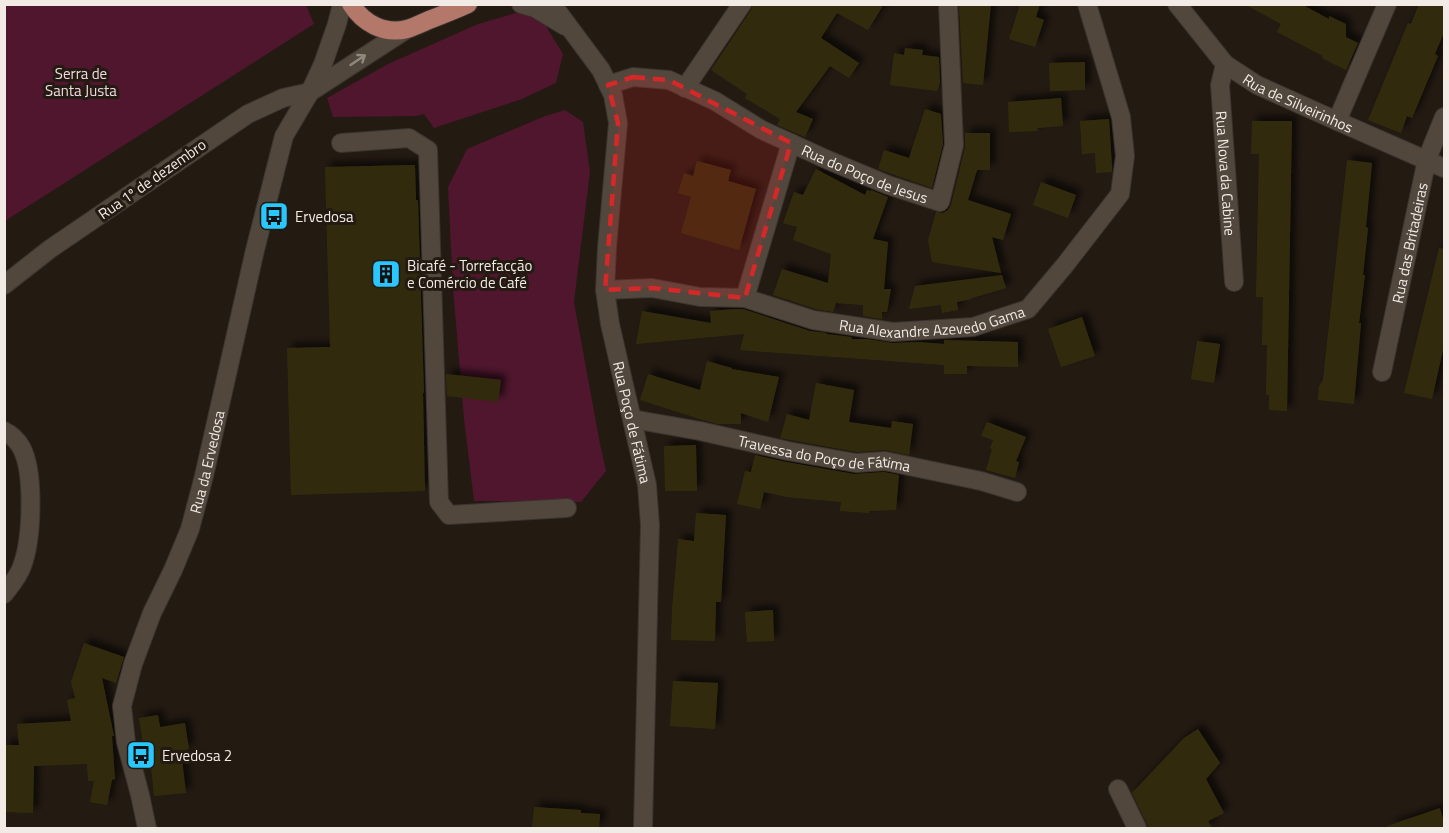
<svg xmlns="http://www.w3.org/2000/svg" width="1449" height="833" font-family="'Titillium Web',sans-serif">
<style>
.green{fill:#4f162e}
.building{fill:#332c0e;filter:url(#shadow)}
.lines{fill:none;stroke-linecap:round;stroke-linejoin:round}
.minor-casing{stroke:#3a332f;stroke-width:20}
.major-casing{stroke:#3a332f;stroke-width:20}
.minor{stroke:#51473d;stroke-width:18}
.major{stroke:#b4786a;stroke-width:18}
.oneway{stroke:#918980}
.marked{fill:#d62828;fill-opacity:0.2;stroke:#d62828;stroke-width:4.5;stroke-dasharray:12 8;stroke-linejoin:round}
.labels{text-anchor:middle;dominant-baseline:central;stroke-width:6;stroke-linejoin:round;paint-order:stroke}
.park-label{font-size:15px;fill:#f1d8e0;stroke:#231a12}
.street-label{font-size:15px;fill:#f2ebe5;stroke:#231a12}
.poi-label{font-size:15px;fill:#f2ebe5;stroke:#231a12;text-anchor:start}
</style>
<defs>
<filter id="shadow"><feDropShadow dx="5.5" dy="-5.5" stdDeviation="3" flood-color="#0009"/></filter>
</defs>
<rect width="100%" height="100%" fill="#231a12"/>
<path class="green" d="M 5,4 L 306,5 L 314,24 L 5,221 Z
M 519,12 L 544,23 L 563,54 L 556,83 L 522,99 L 434,128 L 424,114 L 416,116 L 333,117 L 327,98 L 388,64 L 478,24 Z
M 565,110 L 583,122 L 590,172 L 574,302 L 600,444 L 606,471 L 581,502 L 474,501 L 464,419 L 453,288 L 448,187 L 467,149 L 545,116 Z"/>
<path class="building" d="M 753,4 L 884,4 L 868,30 L 837,13 L 821,38 L 859,63 L 849,78 L 830,66 L 796,112 L 813,119 L 805,137 L 777,125 L 780,119 L 745,98 L 747,94 L 711,70 L 751,10 Z
M 959,4 L 991,4 L 983,85 L 963,83 Z
M 1020,4 L 1040,4 L 1036,17 L 1044,20 L 1035,47 L 1009,39 Z
M 1244,4 L 1301,4 L 1329,19 L 1329,16 L 1346,24 L 1346,37 L 1358,43 L 1346,70 L 1322,58 L 1323,56 L 1277,32 L 1281,24 Z
M 1419,4 L 1444,4 L 1444,32 L 1435,54 L 1438,56 L 1412,118 L 1407,116 L 1401,133 L 1368,120 L 1408,23 L 1411,24 Z
M 905,48 L 923,50 L 922,55 L 939,57 L 940,83 L 937,91 L 890,85 L 894,53 L 904,55 Z
M 1085,62 L 1085,90 L 1050,91 L 1049,63 Z
M 1061,98 L 1063,126 L 1037,128 L 1038,131 L 1009,132 L 1008,102 Z
M 925,109 L 941,114 L 943,144 L 932,188 L 878,169 L 884,150 L 909,158 Z
M 1109,119 L 1112,166 L 1112,172 L 1096,173 L 1095,153 L 1082,154 L 1080,121 Z
M 1252,121 L 1292,121 L 1287,411 L 1269,410 L 1269,395 L 1266,395 L 1267,345 L 1262,345 L 1263,297 L 1256,297 L 1259,154 L 1251,154 Z
M 965,133 L 990,133 L 990,170 L 977,170 L 968,200 L 1011,214 L 1003,240 L 992,237 L 1001,273 L 932,262 L 928,240 L 936,212 L 943,213 L 948,210 L 951,205 L 965,148 Z
M 1347,160 L 1372,163 L 1366,227 L 1368,228 L 1363,275 L 1365,275 L 1359,323 L 1361,323 L 1354,404 L 1318,400 L 1319,386 L 1323,380 Z
M 697,161 L 731,170 L 728,181 L 756,189 L 739,250 L 681,233 L 691,197 L 678,193 L 684,173 L 693,176 Z
M 415,165 L 416,200 L 418,200 L 424,393 L 423,393 L 425,491 L 291,495 L 287,348 L 330,347 L 325,167 Z
M 816,169 L 865,195 L 867,190 L 871,191 L 871,190 L 888,197 L 873,239 L 888,242 L 884,289 L 891,289 L 887,312 L 882,312 L 882,319 L 863,316 L 863,305 L 836,303 L 833,312 L 816,309 L 773,295 L 782,269 L 828,283 L 831,254 L 793,240 L 797,227 L 783,223 L 794,192 L 803,195 Z
M 1041,182 L 1076,195 L 1068,218 L 1033,205 Z
M 1439,248 L 1444,249 L 1444,345 L 1432,399 L 1404,393 Z
M 1002,275 L 1006,288 L 972,298 L 972,299 L 957,302 L 958,310 L 942,313 L 941,305 L 909,309 L 915,286 Z
M 734,309 L 743,309 L 810,331 L 827,333 L 826,334 L 852,337 L 852,339 L 866,339 L 893,343 L 918,342 L 944,344 L 944,340 L 1018,342 L 1018,367 L 967,366 L 967,374 L 944,374 L 944,365 L 740,350 L 744,334 L 636,344 L 642,311 L 711,323 L 710,311 Z
M 1082,317 L 1095,356 L 1061,367 L 1048,329 Z
M 1197,341 L 1220,344 L 1214,383 L 1191,379 Z
M 707,361 L 732,368 L 732,369 L 779,377 L 768,422 L 741,413 L 741,424 L 718,424 L 703,420 L 640,400 L 648,374 L 700,390 Z
M 446,374 L 501,380 L 498,402 L 447,396 Z
M 816,383 L 854,390 L 849,422 L 891,428 L 892,421 L 913,424 L 909,455 L 885,450 L 857,452 L 780,438 L 787,414 L 809,420 Z
M 987,422 L 1026,437 L 1016,461 L 1019,462 L 1015,478 L 986,470 L 992,449 L 990,448 L 993,440 L 981,436 Z
M 696,445 L 697,491 L 665,491 L 664,446 Z
M 755,455 L 786,462 L 854,474 L 884,472 L 899,475 L 896,510 L 869,511 L 869,513 L 840,511 L 841,502 L 787,497 L 764,492 L 760,509 L 737,504 L 745,471 L 751,472 Z
M 696,513 L 726,515 L 721,602 L 716,602 L 715,641 L 671,640 L 672,610 L 678,539 L 694,541 Z
M 773,610 L 774,641 L 747,642 L 745,612 Z
M 84,643 L 124,657 L 116,683 L 102,678 L 114,736 L 112,736 L 115,779 L 112,780 L 107,805 L 90,802 L 94,781 L 88,781 L 87,764 L 34,766 L 33,813 L 4,812 L 4,745 L 19,745 L 17,724 L 71,721 L 67,700 L 75,698 L 71,682 Z
M 673,681 L 718,683 L 715,729 L 670,726 Z
M 158,715 L 160,727 L 185,723 L 189,749 L 181,751 L 186,793 L 154,796 L 150,756 L 145,756 L 139,718 Z
M 1198,729 L 1220,763 L 1206,779 L 1224,813 L 1208,821 L 1212,828 L 1149,828 L 1132,793 L 1184,738 Z
M 534,807 L 581,810 L 581,813 L 600,814 L 599,828 L 532,828 Z
M 1440,808 L 1444,823 L 1444,828 L 1388,828 L 1387,826 Z"/>
<g class="lines">
<g class="minor-casing">
<g id="minor">
<path d="M 521,4 L 535,8 L 565,26"/>
<path id="s1" d="M 552,4 L 601,70 L 613,95 L 618,123 L 607,247 L 605,290 L 610,324 L 647,485 L 650,525 L 643,828"/>
<path id="s2" d="M 1177,4 L 1225,64 L 1257,85 L 1337,121 L 1444,168"/>
<path id="s3" d="M 1225,64 L 1220,85 L 1234,282"/>
<path id="s4" d="M 608,85 L 633,77 L 669,80 L 715,101 L 762,130 L 828,160 L 888,185 L 940,202 L 954,145 L 948,4"/>
<path d="M 685,88 L 742,4"/>
<path d="M 1337,121 L 1387,4"/>
<path d="M 341,143 L 409,138 L 428,150 L 439,502 L 449,515 L 567,508"/>
<path d="M 4,285 L 50,249 L 248,114 L 283,98 L 310,92 L 407,29"/>
<path id="s5" d="M 605,290 L 652,288 L 700,297 L 745,298 L 813,320 L 893,332 L 973,327 L 1028,309 L 1065,265 L 1120,194 L 1125,156 L 1121,117 L 1087,4"/>
<path d="M 745,298 L 791,143"/>
<path id="s6" d="M 1382,372 L 1427,159 L 1444,117"/>
<path id="s7" d="M 632,419 L 700,431 L 788,451 L 856,463 L 885,461 L 981,481 L 1017,492"/>
<path d="M 4,431 C 12,435 17,440 21,447 C 35,472 32,540 22,566 C 19,576 11,585 4,594"/>
<path d="M 1118,789 L 1137,828"/>
<path id="s8" d="M 147,828 L 140,795 L 126,742 L 122,706 L 133,664 L 152,613 L 173,570 L 190,529 L 204,476 L 255,250 L 284,136 L 310,92 L 323,64 L 337,24 L 342,4"/>
</g>
</g>
<g class="major-casing">
<path id="major" d="M 351,4 C 363,23 384,35 407,29 C 414,27 422,23 429,20 C 442,15 455,10 468,4"/>
</g>
<use href="#minor" class="minor"/>
<use href="#major" class="major"/>
</g>
<defs><path id="oneway-shaft" d="M-6 0H5M1.5-3L5.5 0L1.5 3" fill="none" stroke-width="1.6" stroke-linecap="round" stroke-linejoin="round" transform="scale(1.5)"/></defs>
<use class="oneway" href="#oneway-shaft" transform="translate(358 60) rotate(-34)"/>
<path class="marked" d="M 633,77 L 669,80 L 791,143 L 745,298 L 652,288 L 605,290 L 618,123 L 608,85 Z"/>
<defs>
<g id="bus-square" transform="scale(1.5)"><rect x="-9" y="-9" width="18" height="18" rx="4" fill="#28c8ff" stroke="#231a12"/><path d="M-5-6H5V4H4V6H2V4H-2V6H-4V4H-5ZM-3.5-4V0h7V-4ZM-3.5 1.2v1.5H-2V1.2ZM2 1.2v1.5H3.5V1.2Z" fill="#111"/></g>
<g id="building-square" transform="scale(1.5)"><rect x="-9" y="-9" width="18" height="18" rx="4" fill="#28c8ff" stroke="#231a12"/><path d="M-4-6H4V6H1V3H-1V6H-4ZM-2.5-4.3h1.7v1.8h-1.7ZM.8-4.3h1.7v1.8H.8ZM-2.5-1h1.7V.8h-1.7ZM.8-1h1.7V.8H.8Z" fill="#111"/></g>
</defs>
<g fill-rule="evenodd">
<use href="#bus-square" x="274" y="216"/>
<use href="#building-square" x="386" y="274"/>
<use href="#bus-square" x="141" y="755"/>
</g>
<g class="labels">
<g class="park-label">
<text x="81" y="73">Serra de<tspan x="81" dy="17">Santa Justa</tspan></text>
</g>
<g class="street-label">
<text stroke="none"><textPath href="#s2" startOffset="160">Rua de Silveirinhos</textPath></text>
<text stroke="none"><textPath href="#s4" startOffset="280">Rua do Poço de Jesus</textPath></text>
<text stroke="none"><textPath href="#s3" startOffset="110">Rua Nova da Cabine</textPath></text>
<text transform="translate(152 179) rotate(-35)">Rua 1º de dezembro</text>
<text stroke="none"><textPath href="#s6" startOffset="132">Rua das Britadeiras</textPath></text>
<text stroke="none"><textPath href="#s5" startOffset="333">Rua Alexandre Azevedo Gama</textPath></text>
<text stroke="none"><textPath href="#s1" startOffset="441">Rua Poço de Fátima</textPath></text>
<text stroke="none"><textPath href="#s7" startOffset="196">Travessa do Poço de Fátima</textPath></text>
<text stroke="none"><textPath href="#s8" startOffset="384">Rua da Ervedosa</textPath></text>
</g>
<g class="poi-label">
<text x="295" y="216">Ervedosa</text>
<text x="407" y="265">Bicafé - Torrefacção<tspan x="407" dy="17">e Comércio de Café</tspan></text>
<text x="162" y="755">Ervedosa 2</text>
</g>
</g>
<rect width="1449" height="833" fill="none" stroke="#f2ebe5" stroke-width="12"/>
</svg>
